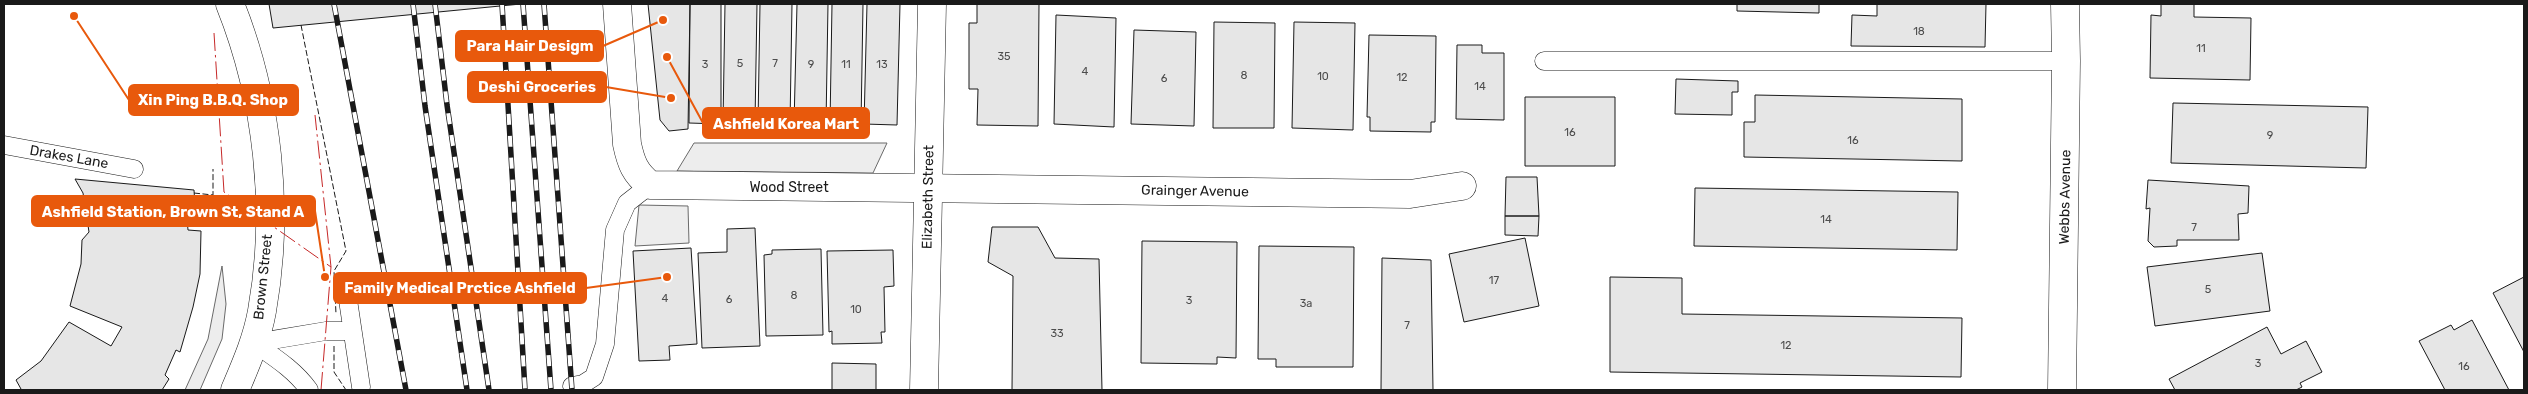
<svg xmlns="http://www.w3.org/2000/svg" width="2528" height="394" font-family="Rubik,sans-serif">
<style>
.built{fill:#ededed;stroke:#6a6a6a}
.building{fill:#e6e6e6;stroke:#1a1a1a}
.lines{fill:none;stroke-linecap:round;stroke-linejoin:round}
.service-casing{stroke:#1a1a1a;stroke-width:19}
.minor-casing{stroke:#1a1a1a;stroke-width:29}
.tertiary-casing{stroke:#1a1a1a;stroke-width:29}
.secondary-casing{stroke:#1a1a1a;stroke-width:29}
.service{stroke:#fff;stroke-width:18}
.minor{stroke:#fff;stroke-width:28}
.tertiary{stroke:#fff;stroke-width:28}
.secondary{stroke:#fff;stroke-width:28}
.rail-casing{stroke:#1a1a1a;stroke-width:5.5}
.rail{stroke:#fff;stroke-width:4;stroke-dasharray:11;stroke-linecap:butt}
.fence{stroke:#1a1a1a;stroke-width:1;stroke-dasharray:6 2.5;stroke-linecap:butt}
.power{stroke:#c62828;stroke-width:1;stroke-dasharray:18 4 2.5 4;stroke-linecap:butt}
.labels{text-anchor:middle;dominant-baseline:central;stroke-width:4;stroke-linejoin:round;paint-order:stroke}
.number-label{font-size:11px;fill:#4d4d4d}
.street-label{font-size:14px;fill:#1a1a1a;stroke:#fff}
.leader{fill:none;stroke:#e8590c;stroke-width:2}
.callout-dot{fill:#e8590c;stroke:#fff;stroke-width:2}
.callout{fill:#e8590c;stroke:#e8590c;stroke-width:2}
.callout-label{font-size:15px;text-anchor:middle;font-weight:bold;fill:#fff}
</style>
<rect width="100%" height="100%" fill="#fff"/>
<path class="built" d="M 694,143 L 887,143 L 873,173 L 677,171 Z
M 639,205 L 688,206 L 689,243 L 635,246 Z
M 222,266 L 226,304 L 222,339 L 200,390 L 185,390 L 208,339 Z"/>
<path class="building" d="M 269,4 L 521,4 L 273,28 Z
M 648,4 L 690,4 L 688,129 L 669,131 L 660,120 Z
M 690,4 L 721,4 L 721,124 L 689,123 Z
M 725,4 L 757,4 L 755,122 L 723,122 Z
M 760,4 L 792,4 L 790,124 L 758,123 Z
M 797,4 L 828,4 L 826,124 L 794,124 Z
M 832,4 L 863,4 L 861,125 L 830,124 Z
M 867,4 L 900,4 L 897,125 L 864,124 Z
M 977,4 L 1039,4 L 1038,126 L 977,125 L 978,89 L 969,89 L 969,23 L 977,23 Z
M 1737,4 L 1819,4 L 1819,13 L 1737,11 Z
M 1877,4 L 1986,4 L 1985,47 L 1851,46 L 1852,15 L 1877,16 Z
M 2161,4 L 2194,4 L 2194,17 L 2251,18 L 2250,80 L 2150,78 L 2151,15 L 2161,16 Z
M 1056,15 L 1116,18 L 1114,127 L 1054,124 Z
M 1214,22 L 1275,23 L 1274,128 L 1213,128 Z
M 1294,22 L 1355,23 L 1353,130 L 1292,128 Z
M 1134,30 L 1196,32 L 1194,126 L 1131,124 Z
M 1369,35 L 1436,36 L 1435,122 L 1431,122 L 1431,132 L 1370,131 L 1370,117 L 1367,117 Z
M 1457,45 L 1482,45 L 1482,53 L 1504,53 L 1504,120 L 1456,119 Z
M 1676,79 L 1738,81 L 1738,92 L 1732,92 L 1732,115 L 1675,114 Z
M 1755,95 L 1962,99 L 1962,161 L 1744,157 L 1744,122 L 1755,122 Z
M 1525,97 L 1615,97 L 1615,166 L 1525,166 Z
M 2173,103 L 2368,107 L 2366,168 L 2171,163 Z
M 1506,177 L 1537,177 L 1539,216 L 1505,216 Z
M 75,179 L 194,190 L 195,206 L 186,207 L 188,230 L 201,231 L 200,274 L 193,307 L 180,352 L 176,350 L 165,375 L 169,379 L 162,390 L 19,390 L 21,389 L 16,380 L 41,361 L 69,322 L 111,346 L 122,327 L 70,306 L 81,264 L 82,240 L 89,232 L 83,193 Z
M 2148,180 L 2249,186 L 2248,213 L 2238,214 L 2239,240 L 2177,240 L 2177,246 L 2154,247 L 2148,241 L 2150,208 L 2146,209 Z
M 1695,188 L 1958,192 L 1957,250 L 1694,246 Z
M 1505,216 L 1539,216 L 1538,236 L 1505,235 Z
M 992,227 L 1038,227 L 1055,258 L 1099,259 L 1102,390 L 1012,390 L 1013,276 L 988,262 Z
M 755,228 L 760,346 L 702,348 L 698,253 L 727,252 L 727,229 Z
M 1525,238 L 1539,306 L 1464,322 L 1449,254 Z
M 1142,241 L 1237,242 L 1236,358 L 1217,357 L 1217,364 L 1141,363 Z
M 1259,246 L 1354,247 L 1353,367 L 1276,367 L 1276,359 L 1258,359 Z
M 691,248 L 697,344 L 669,346 L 670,360 L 639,361 L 633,251 Z
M 821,249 L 823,335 L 766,336 L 764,255 L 772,254 L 772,250 Z
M 893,250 L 894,286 L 884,287 L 885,332 L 881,332 L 882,343 L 832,344 L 832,331 L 829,332 L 827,251 Z
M 2262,253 L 2270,311 L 2155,326 L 2147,267 Z
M 1382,258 L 1431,260 L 1433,390 L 1381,390 Z
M 1610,277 L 1682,278 L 1682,314 L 1962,318 L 1961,377 L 1610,372 Z
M 2524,277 L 2524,352 L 2493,293 Z
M 2472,320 L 2509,390 L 2445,390 L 2419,341 L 2451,325 L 2454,330 Z
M 2267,327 L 2281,354 L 2306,341 L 2322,372 L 2300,383 L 2302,387 L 2296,390 L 2175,390 L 2169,379 Z
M 832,363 L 876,364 L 876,390 L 832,390 Z"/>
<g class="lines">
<g class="service-casing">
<path id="service" d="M 1544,61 L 2066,61
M 4,145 L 134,169
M 348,300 L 361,387
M 254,343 L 326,331 L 352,331
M 254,343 C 274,357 295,370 309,390
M 572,386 L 583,384 L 594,377 L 605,344 L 615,230 L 627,203 L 650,185"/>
</g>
<g class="minor-casing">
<path id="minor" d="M 617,4 L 627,144 C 631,163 635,173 650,185 L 1410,194 L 1462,186
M 2062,390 L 2066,61 L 2065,4"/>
</g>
<g class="tertiary-casing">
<path id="tertiary" d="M 230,4 C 268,99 280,210 262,311 C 257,339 246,364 235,390"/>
</g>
<g class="secondary-casing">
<path id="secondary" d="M 924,390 L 932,4"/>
</g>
<use href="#service" class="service"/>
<use href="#minor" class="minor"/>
<use href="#tertiary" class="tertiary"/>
<use href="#secondary" class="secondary"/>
<g class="rail-casing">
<path id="rail" d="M 334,4 L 406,390
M 413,4 L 425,106 L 467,390
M 435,4 L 447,105 L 489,390
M 502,4 L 525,390
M 523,4 L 551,390
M 544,4 L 572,390"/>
</g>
<use href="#rail" class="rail"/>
<path class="fence" d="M 301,25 L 346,251 L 334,271 L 336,314
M 194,193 L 213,195 L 213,169
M 334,346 L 334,372 L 346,390"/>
<path class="power" d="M 214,33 L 224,192 L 331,267 L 315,115
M 321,390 L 331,267"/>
</g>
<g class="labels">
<g class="number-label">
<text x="1919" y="31">18</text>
<text x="2201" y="48">11</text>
<text x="1004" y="56">35</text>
<text x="740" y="63">5</text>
<text x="775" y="63">7</text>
<text x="705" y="64">3</text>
<text x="811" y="64">9</text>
<text x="846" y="64">11</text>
<text x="882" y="64">13</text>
<text x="1085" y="71">4</text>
<text x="1244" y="75">8</text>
<text x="1323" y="76">10</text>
<text x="1402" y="77">12</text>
<text x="1164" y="78">6</text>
<text x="1480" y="86">14</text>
<text x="1570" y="132">16</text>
<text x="2270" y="135">9</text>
<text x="1853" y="140">16</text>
<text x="1826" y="219">14</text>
<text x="2194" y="227">7</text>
<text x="1494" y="280">17</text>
<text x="2208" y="289">5</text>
<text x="794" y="295">8</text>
<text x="665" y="298">4</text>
<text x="729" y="299">6</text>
<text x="1189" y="300">3</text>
<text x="1306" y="303">3a</text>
<text x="856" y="309">10</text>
<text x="1407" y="325">7</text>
<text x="1057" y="333">33</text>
<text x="1786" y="345">12</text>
<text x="2258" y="363">3</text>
<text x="2464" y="366">16</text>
</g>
<g class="street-label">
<text transform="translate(69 157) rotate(10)">Drakes Lane</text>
<text x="789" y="187">Wood Street</text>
<text transform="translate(1195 191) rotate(1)">Grainger Avenue</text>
<text transform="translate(928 197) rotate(-89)">Elizabeth Street</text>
<text transform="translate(2065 197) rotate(-89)">Webbs Avenue</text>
<text transform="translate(263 277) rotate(-84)">Brown Street</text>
</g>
</g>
<path class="leader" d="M663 20L603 46M671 98L606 87M74 16L129 100M667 57L703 123M325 277L315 211M667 277L586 288"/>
<g class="callout-dot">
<circle cx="663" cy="20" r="5"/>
<circle cx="671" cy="98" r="5"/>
<circle cx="74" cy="16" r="5"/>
<circle cx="667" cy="57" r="5"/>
<circle cx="325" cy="277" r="5"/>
<circle cx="667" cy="277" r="5"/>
</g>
<g class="callout">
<rect x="456" y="31" width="147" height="30" rx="5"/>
<rect x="468" y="72" width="138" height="30" rx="5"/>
<rect x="129" y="85" width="169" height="30" rx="5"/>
<rect x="703" y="108" width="166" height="30" rx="5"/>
<rect x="32" y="196" width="283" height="30" rx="5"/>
<rect x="334" y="273" width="252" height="30" rx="5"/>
</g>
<g class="callout-label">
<text x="530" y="51">Para Hair Desigm</text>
<text x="537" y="92">Deshi Groceries</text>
<text x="213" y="105">Xin Ping B.B.Q. Shop</text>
<text x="786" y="129">Ashfield Korea Mart</text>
<text x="173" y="217">Ashfield Station, Brown St, Stand A</text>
<text x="460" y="293">Family Medical Prctice Ashfield</text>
</g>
<rect width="2528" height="394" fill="none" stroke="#1a1a1a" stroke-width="10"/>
</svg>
